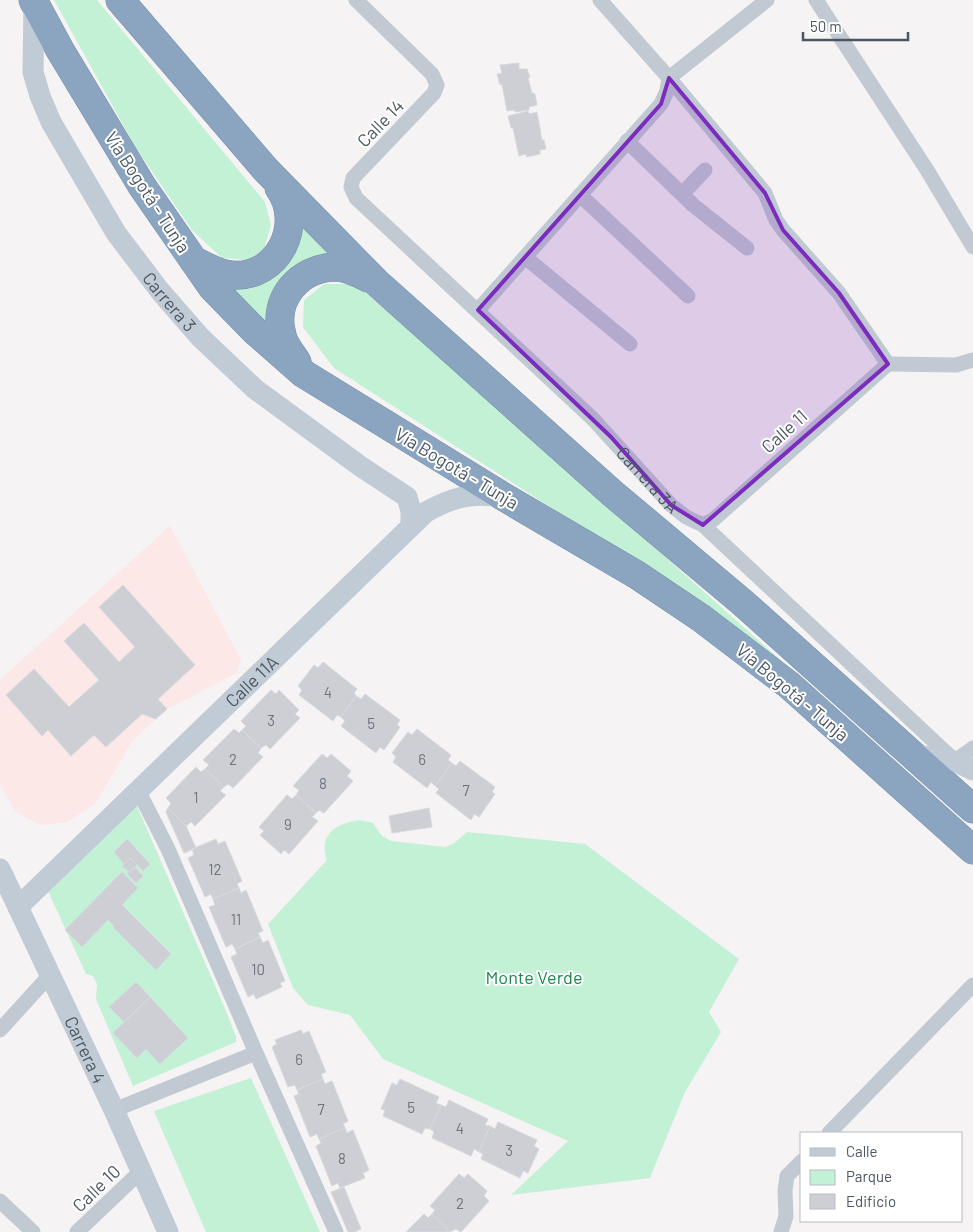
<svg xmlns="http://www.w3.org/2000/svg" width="973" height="1232" font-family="Barlow,sans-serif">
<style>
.medical{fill:#fce8e6}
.green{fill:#c3f1d5}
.building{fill:#cdcfd5;stroke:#d7d9de}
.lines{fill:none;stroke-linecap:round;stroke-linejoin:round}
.highway-casing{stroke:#7690ad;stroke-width:29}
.street{stroke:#c1cad2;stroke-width:15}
.secondary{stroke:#c1cbd6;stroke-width:21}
.highway{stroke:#8ba5c1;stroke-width:28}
.marked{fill:#7b2cbf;fill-opacity:0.2;stroke:#7b2cbf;stroke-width:4;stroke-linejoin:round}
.labels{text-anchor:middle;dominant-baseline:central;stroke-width:4;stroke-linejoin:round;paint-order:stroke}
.number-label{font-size:15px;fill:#6b747e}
.street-label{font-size:18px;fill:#4a5661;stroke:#fff}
.park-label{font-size:18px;fill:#17864f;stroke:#fff}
</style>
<rect width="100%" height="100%" fill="#f5f3f3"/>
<path class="medical" d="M 170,526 L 241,660 L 237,673 L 167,709 L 133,740 L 95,804 L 67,822 L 40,825 L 15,811 L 0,784 L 0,680 Z"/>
<path class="green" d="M 54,0 L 97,0 L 265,202 L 271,225 L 264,249 L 249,260 L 222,258 L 192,230 L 136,148 Z
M 301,227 L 338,256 L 272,328 L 232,290 L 271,280 L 288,264 Z
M 324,284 L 355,284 L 443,359 L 784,663 L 572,521 L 334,368 L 303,327 L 304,300 Z
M 137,806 L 226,1011 L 236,1037 L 236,1042 L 133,1086 L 96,999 L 97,984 L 93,976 L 86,974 L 48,891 Z
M 360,820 L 373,823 L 382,836 L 391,841 L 445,847 L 453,844 L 467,832 L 585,844 L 739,959 L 709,1012 L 721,1032 L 685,1092 L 650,1178 L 511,1195 L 568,1141 L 383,1059 L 350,1015 L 308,1005 L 293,988 L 268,924 L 327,860 C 318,834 337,823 360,820 Z
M 251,1078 L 320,1232 L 206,1232 L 154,1111 Z"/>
<path class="building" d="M 519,63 L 519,69 L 527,69 L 530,77 L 528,78 L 532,93 L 535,94 L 537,105 L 529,107 L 529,110 L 515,112 L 514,110 L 507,111 L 502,84 L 500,85 L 497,74 L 502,73 L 500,65 Z
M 528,111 L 529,114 L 537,112 L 542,140 L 544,140 L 546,149 L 540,150 L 540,154 L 527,157 L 526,154 L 519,156 L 513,128 L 511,128 L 508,116 Z
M 123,585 L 195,665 L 158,699 L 167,709 L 156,719 L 142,714 L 106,747 L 94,735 L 71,756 L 48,730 L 42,736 L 6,695 L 34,669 L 69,707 L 99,680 L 64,641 L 84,623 L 119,662 L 135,647 L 99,607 Z
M 323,662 L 357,689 L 354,693 L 356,696 L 341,717 L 337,715 L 333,721 L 299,695 L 302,690 L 298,686 L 314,665 L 318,668 Z
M 271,690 L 276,694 L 279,690 L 299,710 L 295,714 L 300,718 L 270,749 L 266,745 L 261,748 L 242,730 L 246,726 L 241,721 Z
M 365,694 L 400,720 L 397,725 L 400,727 L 384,750 L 380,747 L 376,753 L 341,726 L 345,721 L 341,717 L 356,696 L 361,699 Z
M 234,729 L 239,733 L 242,730 L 261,748 L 258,753 L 263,757 L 233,788 L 228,784 L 224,787 L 205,769 L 209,765 L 203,760 Z
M 417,729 L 451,755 L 448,760 L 452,763 L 435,786 L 431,782 L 427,788 L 393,762 L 396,757 L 392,753 L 408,732 L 412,735 Z
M 322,754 L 327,758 L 331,754 L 351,771 L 347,776 L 353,781 L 324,813 L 319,810 L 316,813 L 296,795 L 299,790 L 293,786 Z
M 460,761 L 495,787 L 492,792 L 495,794 L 479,817 L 474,814 L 471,820 L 436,793 L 439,789 L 435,786 L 452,763 L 456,766 Z
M 196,767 L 201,772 L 205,769 L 224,787 L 220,791 L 226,795 L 195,826 L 191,822 L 186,826 L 168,808 L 171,803 L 166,798 Z
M 287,795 L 292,799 L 296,795 L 316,813 L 312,817 L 318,821 L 289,854 L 284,850 L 281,854 L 260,835 L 264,831 L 259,827 Z
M 168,808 L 186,826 L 196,848 L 184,853 L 166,812 Z
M 429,808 L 432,827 L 392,833 L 389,816 Z
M 127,839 L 150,864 L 143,871 L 130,858 L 124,864 L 114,852 Z
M 216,839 L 218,844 L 225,841 L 242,881 L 237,884 L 239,888 L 213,899 L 211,894 L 205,897 L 188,858 L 194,855 L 192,849 Z
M 130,858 L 137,865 L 129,872 L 122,866 Z
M 135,867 L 143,876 L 136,883 L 127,874 Z
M 122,872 L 138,888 L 122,905 L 171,954 L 156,970 L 113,927 L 114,926 L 108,920 L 82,947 L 65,930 Z
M 239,888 L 241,893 L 246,890 L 263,931 L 258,933 L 260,937 L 235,949 L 232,944 L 226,947 L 209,907 L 215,905 L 213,899 Z
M 260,937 L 263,943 L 268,940 L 285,981 L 280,983 L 282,987 L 256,999 L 254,994 L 248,997 L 231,957 L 237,954 L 235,949 Z
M 136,982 L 150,997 L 124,1022 L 109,1007 Z
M 150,997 L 188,1038 L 160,1064 L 146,1049 L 137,1058 L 113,1033 Z
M 301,1030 L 303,1034 L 309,1031 L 326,1072 L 321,1074 L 323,1079 L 297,1090 L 295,1085 L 288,1087 L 272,1047 L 277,1044 L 275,1040 Z
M 323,1079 L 325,1084 L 332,1081 L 348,1121 L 343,1124 L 345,1128 L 319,1139 L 317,1134 L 310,1137 L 294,1096 L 299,1094 L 297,1090 Z
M 400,1079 L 439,1097 L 436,1103 L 441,1105 L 430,1129 L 425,1128 L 422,1134 L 383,1116 L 385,1110 L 381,1109 L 392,1083 L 397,1085 Z
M 449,1100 L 488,1119 L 485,1125 L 490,1126 L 479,1152 L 474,1149 L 471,1156 L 432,1138 L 434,1132 L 430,1129 L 441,1105 L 446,1107 Z
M 498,1122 L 537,1140 L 534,1146 L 539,1149 L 528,1173 L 523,1171 L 520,1178 L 481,1159 L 483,1154 L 479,1152 L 490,1126 L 495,1129 Z
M 345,1128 L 347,1133 L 353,1130 L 369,1170 L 363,1173 L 365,1178 L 340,1188 L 338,1183 L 332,1186 L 316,1146 L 321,1143 L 319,1139 Z
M 459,1174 L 464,1178 L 468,1174 L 487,1191 L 484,1196 L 489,1201 L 461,1232 L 456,1229 L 450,1232 L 432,1214 L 435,1210 L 430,1206 Z
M 344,1187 L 361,1229 L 355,1232 L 348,1232 L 331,1192 Z
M 424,1214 L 428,1218 L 432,1214 L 450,1232 L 406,1232 Z"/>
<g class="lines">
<g class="highway-casing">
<path id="highway" d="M 33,0 L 60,50 L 142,186 L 212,287 L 255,331 L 304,374 L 504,497 L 637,575 L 701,618 L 789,685 L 973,850
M 120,0 L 266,170 L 376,282 L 612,493 L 743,603 L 973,809
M 193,260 C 205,266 218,274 232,275 C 278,279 305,224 279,188
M 297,362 C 292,354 284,345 282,335 C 272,299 299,268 335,267 C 346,267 358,273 368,278"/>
</g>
<g class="street">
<path id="s1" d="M 356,0 L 432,74 L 437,85 L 434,93 L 353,178 L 351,187 L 356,198 L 593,419 L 671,505 L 686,517 L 703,525 L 955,761 L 973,748"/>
<path d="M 600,0 L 669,78 L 765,193 L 776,220 L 783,230 L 839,293 L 888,364"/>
<path d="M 816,0 L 927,170 L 973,247"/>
<path d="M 627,141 L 693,205 L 747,248"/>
<path d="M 682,194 L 705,170"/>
<path d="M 580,195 L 688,296"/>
<path d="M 525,257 L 630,344"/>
<path d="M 478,310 L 661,104 L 667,91 L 669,78 L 767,0"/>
<path d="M 888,364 L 956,365 L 973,360"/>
<path d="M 703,525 L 713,520 L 888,364"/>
<path d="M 138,790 L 168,849 L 256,1053 L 336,1232"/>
<path d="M 0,1030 L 50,975"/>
<path d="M 114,1110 L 256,1053"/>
<path d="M 829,1133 L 973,985"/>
<path d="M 0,1201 L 33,1232"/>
<path d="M 77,1232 L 140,1172"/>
<path d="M 781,1232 L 786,1216 L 785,1191 L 787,1176 L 802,1161"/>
</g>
<g class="secondary">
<path id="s2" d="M 34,2 L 33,72 L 40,96 L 51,122 L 116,233 L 160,291 L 200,337 L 255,389 L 360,466 L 407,497 L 411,511 L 411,525"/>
<path d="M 911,754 L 955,761 L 973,770"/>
<path id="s3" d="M 0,869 L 114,1110 L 168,1232"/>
<path id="s4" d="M 18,907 L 426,512 C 453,497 472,492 502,497"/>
</g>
<use href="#highway" class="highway"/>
</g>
<path class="marked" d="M 669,78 L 765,193 L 783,230 L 839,293 L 888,364 L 703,525 L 671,505 L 611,437 L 478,310 L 661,104 Z"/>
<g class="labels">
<g class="number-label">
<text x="328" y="692">4</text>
<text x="271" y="720">3</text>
<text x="371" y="723">5</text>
<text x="233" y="759">2</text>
<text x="422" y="759">6</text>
<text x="323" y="783">8</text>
<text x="466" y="790">7</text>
<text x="196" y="797">1</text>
<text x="288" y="824">9</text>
<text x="215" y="869">12</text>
<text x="236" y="919">11</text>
<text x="258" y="969">10</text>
<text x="299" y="1059">6</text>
<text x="411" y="1107">5</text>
<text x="321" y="1109">7</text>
<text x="460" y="1128">4</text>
<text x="509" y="1150">3</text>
<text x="342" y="1158">8</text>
<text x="460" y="1203">2</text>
</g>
<g class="street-label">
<text transform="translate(380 123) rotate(-46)">Calle 14</text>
<text transform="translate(148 192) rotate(57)">Vía Bogotá - Tunja</text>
<text stroke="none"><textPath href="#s2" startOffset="339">Carrera 3</textPath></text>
<text transform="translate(784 431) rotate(-42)">Calle 11</text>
<text transform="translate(457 468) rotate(31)">Vía Bogotá - Tunja</text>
<text stroke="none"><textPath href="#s1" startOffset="671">Carrera 3A</textPath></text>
<text stroke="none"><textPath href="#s4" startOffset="325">Calle 11A</textPath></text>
<text transform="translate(793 692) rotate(40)">Vía Bogotá - Tunja</text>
<text stroke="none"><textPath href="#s3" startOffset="200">Carrera 4</textPath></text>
<text transform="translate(96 1188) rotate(-44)">Calle 10</text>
</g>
<g class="park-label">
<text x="534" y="977">Monte Verde</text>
</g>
</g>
<rect x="800" y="1132" width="162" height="90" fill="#ffffff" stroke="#b7bbc0"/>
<rect x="810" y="1148" width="25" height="8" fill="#c1cbd6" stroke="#b7bbc0"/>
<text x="846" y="1157" font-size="15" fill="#4a5661">Calle</text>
<rect x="810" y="1170" width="25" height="15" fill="#c3f1d5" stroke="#b7bbc0"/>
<text x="846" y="1182" font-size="15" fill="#4a5661">Parque</text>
<rect x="810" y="1194" width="25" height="15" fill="#cdcfd5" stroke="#b7bbc0"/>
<text x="846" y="1207" font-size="15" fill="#4a5661">Edificio</text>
<path d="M803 32v8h105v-8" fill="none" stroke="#4a5661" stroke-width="2.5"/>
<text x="810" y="32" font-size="15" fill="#4a5661" stroke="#ffffff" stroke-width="4" paint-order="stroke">50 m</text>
</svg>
